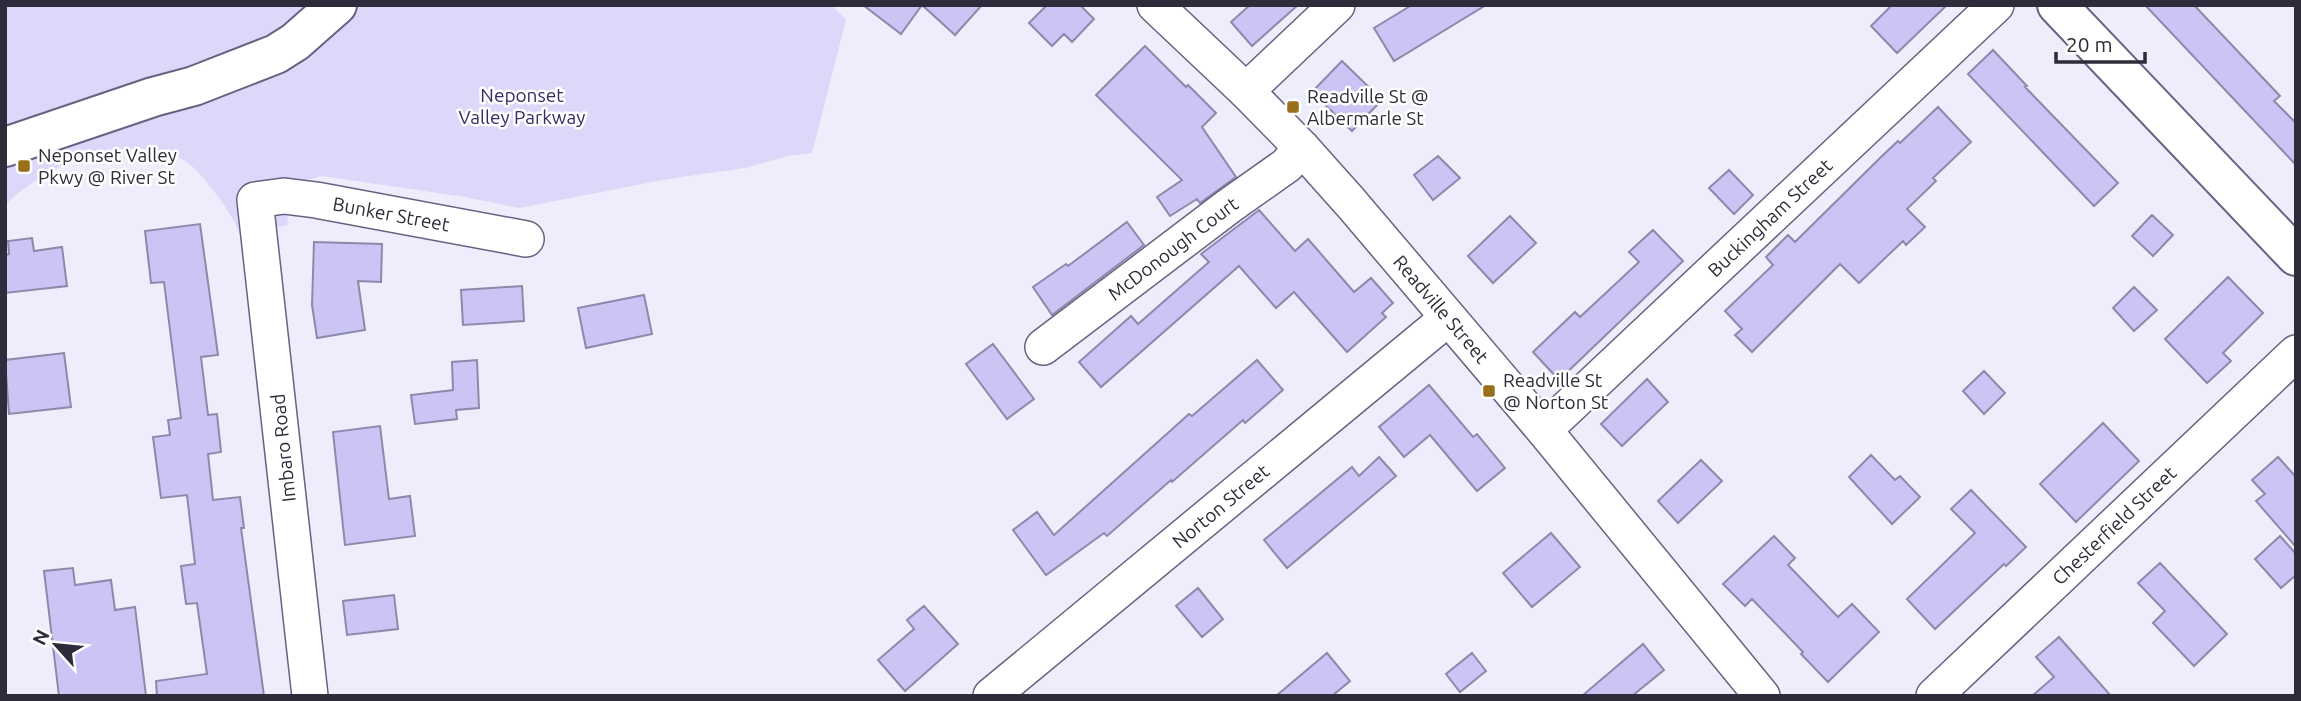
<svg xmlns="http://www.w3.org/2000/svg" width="2301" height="701" font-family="Ubuntu,sans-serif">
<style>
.green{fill:#dbd8fa}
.building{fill:#cac5f5;stroke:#8d89aa;stroke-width:2}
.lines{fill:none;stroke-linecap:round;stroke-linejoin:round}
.street-casing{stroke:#666282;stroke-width:38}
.secondary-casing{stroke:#666282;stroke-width:42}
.street{stroke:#fff;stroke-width:35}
.secondary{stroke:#fff;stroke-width:38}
.poi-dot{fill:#986f1b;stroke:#fff;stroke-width:2.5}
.labels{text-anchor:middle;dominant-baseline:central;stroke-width:5;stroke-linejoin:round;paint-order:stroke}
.park-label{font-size:19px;fill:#372b64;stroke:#fff}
.poi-label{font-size:19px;fill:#2d2c3a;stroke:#fff;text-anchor:start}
.street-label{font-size:19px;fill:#2d2c3a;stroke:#fff}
</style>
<rect width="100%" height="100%" fill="#eeedfb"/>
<path class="green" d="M 5,5 L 832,5 L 846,20 L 812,153 L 788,156 L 745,168 L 668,179 L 519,208 L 465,197 L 322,176 C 293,183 285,197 288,225 L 240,235 C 234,218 223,203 212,189 C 203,177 192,163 177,157 C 118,133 48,164 5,205 Z"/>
<path class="building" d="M 863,5 L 982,5 L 955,35 L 922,5 L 901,34 Z
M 1047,5 L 1080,5 L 1094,19 L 1072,42 L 1064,34 L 1052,46 L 1029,23 Z
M 1250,5 L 1298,5 L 1252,46 L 1231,22 Z
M 1412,5 L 1486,5 L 1394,61 L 1374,28 Z
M 1892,5 L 1947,5 L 1897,53 L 1871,26 Z
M 2145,5 L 2194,5 L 2280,96 L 2274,101 L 2296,123 L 2296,165 Z
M 1145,46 L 1186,87 L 1188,85 L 1216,113 L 1202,127 L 1236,177 L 1200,203 L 1197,199 L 1170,216 L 1157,197 L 1182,180 L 1096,95 Z
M 1993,50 L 2027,86 L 2025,87 L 2118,183 L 2094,206 L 1968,74 Z
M 1342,61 L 1382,100 L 1352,131 L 1312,92 Z
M 1938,107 L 1971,142 L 1933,178 L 1936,181 L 1907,209 L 1925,227 L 1906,245 L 1903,241 L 1859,283 L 1840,264 L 1752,352 L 1735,335 L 1742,329 L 1725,311 L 1773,265 L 1766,257 L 1788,235 L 1795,242 L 1881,157 L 1898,141 L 1900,143 Z
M 1438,156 L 1460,178 L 1433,200 L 1414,175 Z
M 1729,170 L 1753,195 L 1734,214 L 1709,188 Z
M 1259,210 L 1295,251 L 1308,239 L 1354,292 L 1371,278 L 1393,303 L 1382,313 L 1386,317 L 1347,352 L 1294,292 L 1276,308 L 1239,266 L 1101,387 L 1079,362 L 1131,316 L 1138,324 L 1209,262 L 1201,254 Z
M 2152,215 L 2173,235 L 2153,256 L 2132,236 Z
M 1510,216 L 1536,243 L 1493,283 L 1468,256 Z
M 1127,222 L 1144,245 L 1052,315 L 1033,287 L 1066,264 L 1068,266 Z
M 200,224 L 218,355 L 201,357 L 208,415 L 217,414 L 221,452 L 208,454 L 213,500 L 240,497 L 244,528 L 241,528 L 264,696 L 157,696 L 156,681 L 207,674 L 197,603 L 186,604 L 181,566 L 195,564 L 187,495 L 161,498 L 153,437 L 170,435 L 168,420 L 181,418 L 164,282 L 151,283 L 145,231 Z
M 1653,230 L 1683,261 L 1559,380 L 1533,352 L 1575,312 L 1580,317 L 1639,262 L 1629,252 Z
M 32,238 L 34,251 L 62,247 L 67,286 L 5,293 L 5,255 L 9,254 L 8,241 Z
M 314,242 L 382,244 L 381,282 L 358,281 L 365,330 L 317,338 L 312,305 Z
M 2228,277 L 2263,313 L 2223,353 L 2231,361 L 2207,383 L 2165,339 Z
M 522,286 L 524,321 L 463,325 L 461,290 Z
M 2134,287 L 2157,310 L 2134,331 L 2113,308 Z
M 644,295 L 652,334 L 586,348 L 578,308 Z
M 993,344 L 1034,399 L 1007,419 L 966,364 Z
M 64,353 L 71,407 L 9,414 L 5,360 Z
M 477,360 L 479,408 L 456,410 L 457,419 L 415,424 L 411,395 L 453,390 L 452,362 Z
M 1257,360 L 1283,390 L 1245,423 L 1243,420 L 1172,482 L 1171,480 L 1107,536 L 1104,533 L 1046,575 L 1013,530 L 1037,512 L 1054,535 L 1189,414 L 1192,416 Z
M 1984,371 L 2005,393 L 1984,414 L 1963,391 Z
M 1647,379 L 1668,402 L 1622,446 L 1601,424 Z
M 1429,385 L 1473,437 L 1477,434 L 1505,468 L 1477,491 L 1430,435 L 1404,457 L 1379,427 Z
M 2103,423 L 2139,461 L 2076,522 L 2040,484 Z
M 380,426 L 389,499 L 410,496 L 415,536 L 345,545 L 333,432 Z
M 1871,455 L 1895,480 L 1900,476 L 1920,497 L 1892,524 L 1849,477 Z
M 1379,457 L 1396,476 L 1287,568 L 1264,540 L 1352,467 L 1359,476 Z
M 2278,457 L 2296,477 L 2296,547 L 2256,501 L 2265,494 L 2252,480 Z
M 1701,460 L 1722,481 L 1678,523 L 1658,501 Z
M 1971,490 L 2026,547 L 2006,566 L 2004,564 L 1935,629 L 1907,599 L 1975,533 L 1951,509 Z
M 1551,533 L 1580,567 L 1532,607 L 1503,573 Z
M 1774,536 L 1795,558 L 1788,565 L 1838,617 L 1852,604 L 1879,632 L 1828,682 L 1801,654 L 1803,652 L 1752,599 L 1745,606 L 1723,584 Z
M 2280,536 L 2296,554 L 2296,575 L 2281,588 L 2255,559 Z
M 2160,563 L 2227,634 L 2194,666 L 2153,623 L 2165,611 L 2138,583 Z
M 73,568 L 75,585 L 111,580 L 115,610 L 135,607 L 146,696 L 59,696 L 44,571 Z
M 1198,588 L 1223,619 L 1202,637 L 1176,606 Z
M 394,595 L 398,629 L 347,635 L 343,601 Z
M 924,606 L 958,644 L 905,691 L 878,660 L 914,629 L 907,620 Z
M 2059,637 L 2111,696 L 2032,696 L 2054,677 L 2036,657 Z
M 1643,644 L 1664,670 L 1632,696 L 1582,696 Z
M 1327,653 L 1350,681 L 1332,696 L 1276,696 Z
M 1472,653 L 1486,671 L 1460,692 L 1446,674 Z"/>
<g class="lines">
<g class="street-casing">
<g id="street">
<path id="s1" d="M 1155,5 L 1246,91 L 1301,147 L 1351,203 L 1544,430 L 1762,696"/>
<path d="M 1246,91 L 1337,5"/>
<path id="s2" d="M 1043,347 L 1229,206 L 1287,165 L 1301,147"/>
<path id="s3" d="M 1544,430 L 1996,5"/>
<path id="s4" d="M 310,696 L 255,200 L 284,196 L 316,200 L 526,239"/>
<path id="s5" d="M 991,696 L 1448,318"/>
<path id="s6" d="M 1934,696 L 2296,353"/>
</g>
</g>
<g class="secondary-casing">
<path id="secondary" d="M 2057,5 L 2296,256
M 5,147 L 153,97 L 194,86 L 276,54 L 295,42 L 337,5"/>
</g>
<use href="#street" class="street"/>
<use href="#secondary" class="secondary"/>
</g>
<g class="poi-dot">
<rect x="1286" y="100" width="14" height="14" rx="3.5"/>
<rect x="17" y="159" width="14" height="14" rx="3.5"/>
<rect x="1482" y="384" width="14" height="14" rx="3.5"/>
</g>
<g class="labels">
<g class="park-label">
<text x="522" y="95">Neponset<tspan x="522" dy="22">Valley Parkway</tspan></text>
</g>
<g class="poi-label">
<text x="1307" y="96">Readville St @<tspan x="1307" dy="22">Albermarle St</tspan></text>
<text x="38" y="155">Neponset Valley<tspan x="38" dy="22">Pkwy @ River St</tspan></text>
<text x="1503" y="380">Readville St<tspan x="1503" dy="22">@ Norton St</tspan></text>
</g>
<g class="street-label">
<text stroke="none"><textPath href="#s4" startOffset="637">Bunker Street</textPath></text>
<text stroke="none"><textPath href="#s3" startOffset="310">Buckingham Street</textPath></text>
<text stroke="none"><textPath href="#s2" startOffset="163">McDonough Court</textPath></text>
<text stroke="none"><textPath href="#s1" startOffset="418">Readville Street</textPath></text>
<text transform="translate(283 448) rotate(-96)">Imbaro Road</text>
<text stroke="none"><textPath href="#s5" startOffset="298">Norton Street</textPath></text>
<text stroke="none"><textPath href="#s6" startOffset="248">Chesterfield Street</textPath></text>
</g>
</g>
<rect width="2301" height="701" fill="none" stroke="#2d2c3a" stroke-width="14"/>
<g transform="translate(56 645) rotate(297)" stroke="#ffffff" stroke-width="5" paint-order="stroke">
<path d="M0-5L12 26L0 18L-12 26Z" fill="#2d2c3a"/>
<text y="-10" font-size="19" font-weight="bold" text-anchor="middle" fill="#2d2c3a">N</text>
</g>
<path d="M2056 52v10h89v-10" fill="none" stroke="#2d2c3a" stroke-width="3.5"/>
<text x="2066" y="52" font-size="21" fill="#2d2c3a" stroke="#ffffff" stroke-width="5" paint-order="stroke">20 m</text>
</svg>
